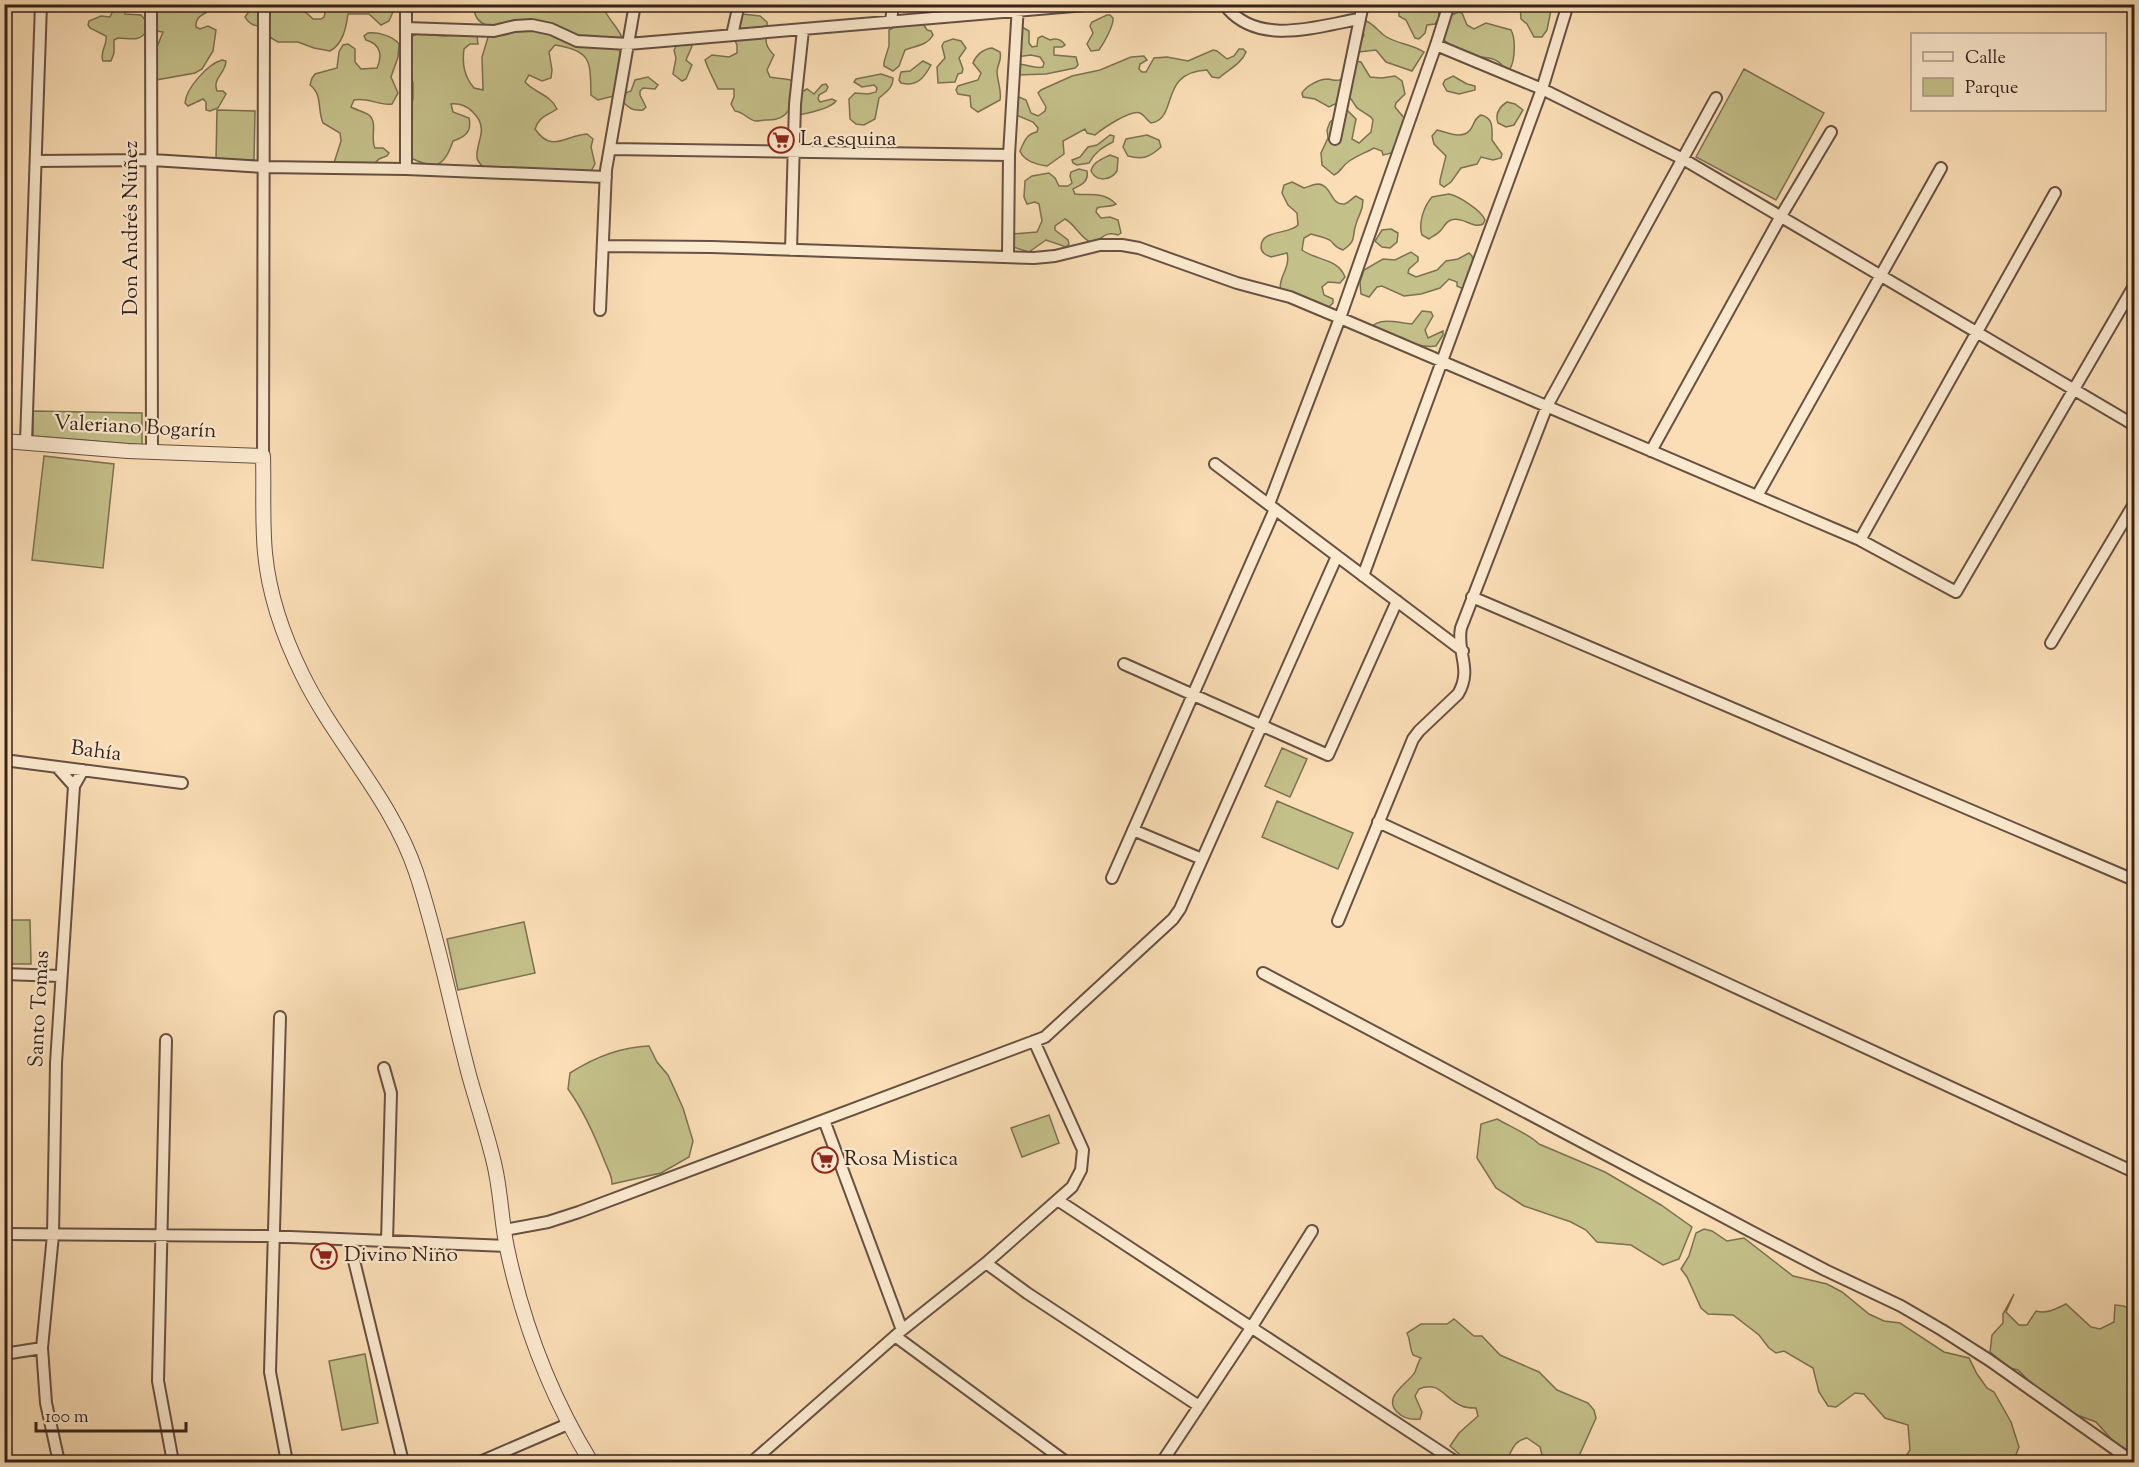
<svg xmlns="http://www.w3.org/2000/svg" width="2139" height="1467" font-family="'Sorts Mill Goudy',serif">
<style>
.green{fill:#c4c08a;stroke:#7c7152;stroke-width:1.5}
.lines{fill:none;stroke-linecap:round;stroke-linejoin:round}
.minor-casing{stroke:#665142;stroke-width:14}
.tertiary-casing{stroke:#665142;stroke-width:16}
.minor{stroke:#fcead0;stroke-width:10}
.tertiary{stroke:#fcead0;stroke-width:14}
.labels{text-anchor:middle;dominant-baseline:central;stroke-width:4.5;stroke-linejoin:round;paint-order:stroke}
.poi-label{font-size:21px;fill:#34221b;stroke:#fcead0;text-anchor:start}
.street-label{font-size:21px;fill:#34221b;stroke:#fcead0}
</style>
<rect width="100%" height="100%" fill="#fbdeb6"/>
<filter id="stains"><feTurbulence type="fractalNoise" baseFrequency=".00333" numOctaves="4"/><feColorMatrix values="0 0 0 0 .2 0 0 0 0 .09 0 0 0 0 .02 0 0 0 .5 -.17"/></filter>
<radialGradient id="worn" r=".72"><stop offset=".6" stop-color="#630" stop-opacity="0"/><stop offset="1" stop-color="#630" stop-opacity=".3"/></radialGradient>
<path class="green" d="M 118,4 L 140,4 L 125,10 L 125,14 L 141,15 L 147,22 L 147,30 C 140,43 130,38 118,38 L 114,40 L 114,53 L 111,61 L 103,61 C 99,52 108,44 106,36 L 90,28 L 88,25 L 89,21 L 101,16 L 110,17 L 115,6 Z
M 158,5 L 212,5 L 211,10 C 203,14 195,17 196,27 L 200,29 L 208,26 L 216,30 L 213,51 L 202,69 L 195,73 L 156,80 L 157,47 L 163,32 L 156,31 L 153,28 Z
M 270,5 C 290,5 299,4 313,19 L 321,19 L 324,17 L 327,5 L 396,5 L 389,21 L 381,25 L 369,14 L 348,14 C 346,28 343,44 330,51 L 314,48 L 298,42 L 278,42 L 271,38 L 266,27 C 257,26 250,26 245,17 L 250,10 L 263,10 Z
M 473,5 L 603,5 C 605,17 618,26 622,38 L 614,96 L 598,100 L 591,95 C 590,62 593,51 555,45 L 549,52 L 552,70 L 551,78 L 542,81 L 529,75 L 525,82 C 535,93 551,95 557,109 C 547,116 539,116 535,129 C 552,154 566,135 587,134 L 593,139 L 591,147 L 595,164 L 591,171 L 576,176 L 486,169 C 482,166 478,163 477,158 C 476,150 480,141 481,134 C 484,117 466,102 451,104 L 453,112 L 469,118 C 472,132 465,137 453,141 C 444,168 435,170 411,158 L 407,122 L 413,99 L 413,83 L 410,75 L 411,37 L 418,33 L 444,36 L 461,34 L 477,36 L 478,44 L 470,44 L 464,49 C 462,64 464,76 474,88 L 483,90 L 482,57 L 489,34 L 488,26 C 476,21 475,16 473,5 Z
M 1402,5 L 1438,5 L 1439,17 L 1435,24 L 1427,25 L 1425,33 L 1419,39 L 1415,38 L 1406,20 L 1399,16 L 1399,7 Z
M 1520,5 L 1552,5 L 1547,30 L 1542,37 L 1534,37 L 1527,24 L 1521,19 Z
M 1458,12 L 1462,13 L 1467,25 L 1474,29 L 1486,23 L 1511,30 C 1516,39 1515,60 1510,69 L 1506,70 C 1496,54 1483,59 1468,55 C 1458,53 1451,46 1444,40 L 1443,36 L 1450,16 Z
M 742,14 L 760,16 L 767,22 C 768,37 761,42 774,55 L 767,70 L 770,77 C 779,79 786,78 794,81 C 792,102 793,121 766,120 C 763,120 759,121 756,121 C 748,120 744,112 735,111 L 731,104 L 734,97 L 734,89 L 718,89 C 714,80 708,69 705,60 L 712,55 L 729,57 L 737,53 L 737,45 L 733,37 Z
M 1107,15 L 1110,15 L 1113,18 C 1114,25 1104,43 1099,50 L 1091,51 L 1087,44 L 1093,33 L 1090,26 L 1092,22 Z
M 1366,21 C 1374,24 1378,31 1385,36 C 1397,44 1412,44 1424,52 L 1412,71 L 1386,62 L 1376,50 L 1359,52 L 1357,49 L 1364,35 L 1362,31 L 1362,23 Z
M 922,22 L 927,30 L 931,31 L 933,35 C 927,46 914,46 905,50 L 899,66 L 893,71 L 884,66 L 884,62 L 889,46 L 889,30 L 896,26 Z
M 1022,27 L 1029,31 L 1029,43 L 1032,47 L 1037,46 L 1038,38 L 1042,36 L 1050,40 C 1056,38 1061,39 1065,45 L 1062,47 L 1054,47 L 1054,55 L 1076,57 L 1078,65 L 1075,68 L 1046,74 L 1017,75 L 1018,64 C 1026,64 1035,69 1043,67 L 1044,63 L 1040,57 L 1031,55 L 1016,57 Z
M 368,33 C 378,32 393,36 399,44 L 398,57 L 391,77 L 398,93 L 392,104 C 379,106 368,97 354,100 L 351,107 C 356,110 365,112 369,115 C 378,122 370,139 375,148 L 383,148 L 389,153 L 387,156 L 379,159 L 370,168 L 333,166 L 341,141 L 340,133 L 323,123 C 317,109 323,95 310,85 L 312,78 L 315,74 L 337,68 L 339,52 L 343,45 L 348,44 L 355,49 L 355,62 L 361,69 L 377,68 C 383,55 380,44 366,40 L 364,36 Z
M 953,39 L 961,41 L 966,48 L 959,58 L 963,69 L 962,73 L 958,74 L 955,82 L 938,83 L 937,67 L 945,58 L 942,46 L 944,42 Z
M 689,42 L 692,46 L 686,60 L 692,65 L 686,79 L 682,81 L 673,74 L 676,58 L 674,50 L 678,43 Z
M 992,48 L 1000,52 C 1002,60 998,63 997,71 C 997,81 1002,90 1000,100 L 978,112 L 971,107 L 970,96 L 958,94 L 956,90 L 958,86 L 978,80 L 981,73 L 973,63 C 976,55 983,49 992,48 Z
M 1239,49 L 1243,49 L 1246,52 C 1242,63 1228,70 1219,78 L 1212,77 L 1207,70 C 1158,72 1179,119 1151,123 C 1147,120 1144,115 1140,113 C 1131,109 1102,129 1095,135 L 1087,133 L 1085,129 L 1063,141 L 1064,154 L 1047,166 C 1037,165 1024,161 1020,151 C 1024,142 1026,134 1037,132 L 1038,128 L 1033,122 L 1014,114 L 1015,99 L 1019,97 L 1026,100 L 1031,113 L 1038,116 L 1045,111 L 1046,107 L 1038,93 L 1041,90 L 1072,76 L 1100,70 L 1131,57 L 1144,56 L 1147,60 L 1140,64 L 1139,69 L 1142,72 L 1146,72 L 1154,58 L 1167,57 L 1188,61 L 1213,50 L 1217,51 L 1227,59 L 1234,56 Z
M 222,60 L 226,61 C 226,73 212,78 217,91 L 223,91 L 226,94 L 218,108 L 210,111 L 206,110 L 206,102 L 203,99 L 188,106 L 185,103 C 186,88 208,64 222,60 Z
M 923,61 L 931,65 C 924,78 917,87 901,83 L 899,80 L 901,72 L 910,71 Z
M 1353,61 L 1361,62 L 1370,77 L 1382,78 L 1395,76 L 1402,81 L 1405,94 L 1396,103 L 1395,107 L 1410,125 C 1409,130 1410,136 1408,140 C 1405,148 1390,154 1383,155 L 1382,151 L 1374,148 C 1365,153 1356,156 1348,162 C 1342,166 1341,172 1334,175 L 1322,165 L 1321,153 L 1328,138 L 1327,130 L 1330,122 L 1347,110 L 1356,119 L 1352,139 L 1359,143 L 1371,132 L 1373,120 L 1371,117 L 1357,108 L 1351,99 L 1347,98 L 1329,107 L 1315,99 L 1303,97 L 1302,93 C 1306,86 1319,79 1328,79 C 1335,80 1340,83 1346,75 C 1349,72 1351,66 1353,61 Z
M 1744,69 L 1824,113 L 1776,200 L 1696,157 Z
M 881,74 L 893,78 C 893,88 886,92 879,98 L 875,119 L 864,125 L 856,124 L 850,119 L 849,99 L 855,93 L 868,94 L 876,92 L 877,88 L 874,85 L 862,87 L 854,82 L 856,79 Z
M 1453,76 L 1467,84 L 1475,86 L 1475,90 L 1459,94 L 1447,91 L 1443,84 L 1445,80 Z
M 648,77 L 658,85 L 655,89 L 643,88 L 640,91 L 640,95 L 646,107 L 643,110 C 632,111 629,108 622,101 L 623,94 L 631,91 L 635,80 Z
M 826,84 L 828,87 L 826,91 L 819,95 L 818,99 L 820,102 L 832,99 L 836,101 C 830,109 809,113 798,115 L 800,93 L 807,89 L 814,94 L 822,85 Z
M 1507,102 L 1515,104 L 1523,110 L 1514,125 L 1506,127 L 1498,123 C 1495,114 1499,107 1507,102 Z
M 217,110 L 255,111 L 254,160 L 216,159 Z
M 1481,115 C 1494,118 1492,129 1492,140 L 1502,154 L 1501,158 L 1493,160 L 1481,157 L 1477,164 L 1461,168 L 1451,182 L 1444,187 L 1440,184 L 1440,180 L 1446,156 L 1434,144 L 1432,136 L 1437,130 C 1447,132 1462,140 1470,130 C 1475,124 1473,119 1481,115 Z
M 1110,135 L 1114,136 L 1113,142 C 1103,147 1095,152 1089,163 L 1077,165 L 1073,163 L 1072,160 L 1080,157 L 1088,147 L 1097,145 Z
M 1147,135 L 1159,140 L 1161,147 C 1150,157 1143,160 1128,156 L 1123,147 L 1126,139 Z
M 1110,155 L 1118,158 L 1117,171 C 1111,180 1097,183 1091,171 C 1093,162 1102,159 1110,155 Z
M 1079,169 L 1087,171 C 1089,182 1081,185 1073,189 L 1075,194 C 1090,196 1103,191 1116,204 C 1109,208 1103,205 1097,208 L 1096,212 L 1101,218 L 1110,217 L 1118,220 L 1121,233 L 1118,235 C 1105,230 1102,240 1092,243 C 1080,238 1076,225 1065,219 L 1055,226 L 1055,230 L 1068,240 L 1069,244 L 1066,247 L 1046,240 L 1029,252 L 1013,247 L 1012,234 L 1037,232 L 1042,221 L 1039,204 L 1035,202 L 1027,204 L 1024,197 L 1025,181 L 1032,176 L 1049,173 L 1055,178 L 1059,186 L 1068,186 L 1072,183 L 1070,176 L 1071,172 Z
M 1292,182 L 1304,188 C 1308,187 1314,184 1318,184 C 1332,185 1330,205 1344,204 C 1349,203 1352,198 1356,196 L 1363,200 C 1363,212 1359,213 1356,224 C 1351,238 1358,239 1343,250 C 1336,248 1335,245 1331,241 C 1326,237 1317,236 1311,234 L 1304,238 L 1302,250 C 1317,261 1338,258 1345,277 L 1340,283 L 1328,282 L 1322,287 L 1324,295 L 1333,299 L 1333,303 L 1327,309 L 1281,292 C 1277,278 1291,268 1287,253 L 1271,257 C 1266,255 1261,253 1261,247 C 1261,229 1289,235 1298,225 L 1297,213 L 1288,205 L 1282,193 L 1284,185 Z
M 1449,194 C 1459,196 1482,211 1485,220 L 1483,224 C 1472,229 1463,216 1451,220 C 1445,222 1445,226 1441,230 C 1438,234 1433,236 1429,239 L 1422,235 C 1418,223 1424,206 1432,197 Z
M 1391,229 L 1398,233 L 1397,242 L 1390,248 L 1382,247 L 1375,241 L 1382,230 Z
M 1411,252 L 1418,257 L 1418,261 L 1409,269 L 1408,273 L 1416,277 L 1437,270 L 1446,261 L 1458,259 L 1469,253 L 1472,256 L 1473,263 L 1465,287 L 1461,288 L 1457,286 L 1457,282 L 1449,279 L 1440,288 L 1421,294 L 1404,296 L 1382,286 L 1377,287 L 1369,297 L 1361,294 L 1360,282 L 1364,270 L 1383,259 L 1395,260 Z
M 1422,311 L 1431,312 L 1433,316 L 1425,330 L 1428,338 L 1443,331 L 1443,335 L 1436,346 C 1429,347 1418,346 1412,343 C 1406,341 1405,337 1399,337 C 1387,335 1377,346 1367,335 C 1373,314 1397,323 1412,324 Z
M 33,411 L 142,413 L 142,445 L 33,436 Z
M 44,456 L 114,464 L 103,568 L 32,560 Z
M 1282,748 L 1307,759 L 1290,797 L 1265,786 Z
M 1277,801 L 1353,833 L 1338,869 L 1262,837 Z
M 4,920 L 30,920 L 31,964 L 5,964 Z
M 524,922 L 535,973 L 458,990 L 447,939 Z
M 649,1046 L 657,1062 L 668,1075 L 683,1108 L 693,1141 L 689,1157 L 661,1173 L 612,1184 C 612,1175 608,1170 605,1162 C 595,1136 584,1111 568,1089 L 570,1073 C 595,1057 620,1047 649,1046 Z
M 1049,1115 L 1059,1143 L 1022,1157 L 1011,1128 Z
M 1497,1119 C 1511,1127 1527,1133 1539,1144 L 1605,1172 L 1661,1205 L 1692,1227 L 1679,1259 L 1663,1265 L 1631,1245 L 1597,1242 L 1586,1230 L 1571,1222 L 1524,1206 L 1496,1188 L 1477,1158 L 1481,1124 Z
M 1704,1229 L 1712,1231 L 1727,1241 L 1744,1238 L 1793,1276 L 1827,1284 L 1842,1292 L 1869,1314 L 1884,1321 L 1900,1323 L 1944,1352 L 1969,1358 L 1977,1374 L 1987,1388 L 1994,1392 L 2011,1422 L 2019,1447 L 2013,1462 L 1902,1462 L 1910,1450 L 1908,1425 L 1885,1418 L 1864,1394 L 1855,1393 L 1836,1407 L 1828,1406 L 1819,1392 L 1813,1368 L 1784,1351 L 1776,1353 L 1769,1348 L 1759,1335 L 1733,1315 L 1708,1314 L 1701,1308 L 1687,1277 L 1681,1269 L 1689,1256 L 1696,1233 Z
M 2014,1294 L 2006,1312 L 2019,1325 L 2027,1325 L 2036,1311 C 2047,1314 2056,1309 2066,1304 L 2091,1327 L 2100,1329 L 2114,1322 L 2115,1305 L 2124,1306 L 2134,1313 L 2134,1454 L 2114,1442 L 2096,1422 L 2072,1413 L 2037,1389 L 2018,1370 L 2010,1368 L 1990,1352 L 1992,1335 L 2003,1323 L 2003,1314 Z
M 1454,1319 L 1474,1336 L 1482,1336 L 1500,1355 L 1539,1372 L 1557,1390 L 1588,1403 L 1594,1410 L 1596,1418 L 1579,1456 L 1571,1462 L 1538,1462 L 1542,1455 L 1540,1447 L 1527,1438 C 1513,1441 1512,1451 1506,1462 L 1468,1462 L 1450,1446 L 1459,1433 L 1478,1416 L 1476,1408 C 1471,1408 1466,1408 1462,1406 C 1444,1399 1440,1380 1419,1389 L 1415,1396 L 1422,1412 L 1420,1419 C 1412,1420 1403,1418 1397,1412 C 1382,1396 1409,1383 1415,1372 C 1417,1367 1418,1362 1421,1358 L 1413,1355 C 1409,1347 1411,1341 1407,1333 L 1421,1324 L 1447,1324 Z
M 365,1354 L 378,1423 L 342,1430 L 329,1361 Z"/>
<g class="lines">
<g class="minor-casing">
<path id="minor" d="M 151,4 L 152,451
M 1229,4 L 1228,9 C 1261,46 1318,26 1359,19
M 891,22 L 893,4
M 406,28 L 494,31 L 515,26 L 532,25 L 551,29 L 577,41 L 628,44 L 1097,4
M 732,35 L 739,4
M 1436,45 L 1542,89 L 1683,159 L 2134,425
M 1335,139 L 1363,4
M 610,149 L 1009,155
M 36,161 L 152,160 L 264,167 L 406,169 L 606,177
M 406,169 L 406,4
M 603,246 L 712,247 L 1034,258 L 1055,256 L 1100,245 L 1122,245 L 1139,248 L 1237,283 L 1290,297 L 1340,318 L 1860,540 L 1956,592 L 2134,286
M 791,250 L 795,104 L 803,30
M 1008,257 L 1009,155 L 1018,5
M 600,310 L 606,170 L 635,4
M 26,442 L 41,4
M 1651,451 L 1781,216 L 1831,132
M 263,456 L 264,4
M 1215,464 L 1463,651
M 1757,496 L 1941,168
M 1269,504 L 1340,318 L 1436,45 L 1449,4
M 1860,540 L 2055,193
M 1363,576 L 1542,89 L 1568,4
M 1472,597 L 2134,880
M 2051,643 L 2134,504
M 1124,664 L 1328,755 L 1397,601
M 4,760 L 182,783
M 57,767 L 74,786
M 1378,822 L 2134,1172
M 1133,830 L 1202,859
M 1112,878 L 1275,509
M 1338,921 L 1413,739 L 1419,731 L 1458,694 C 1473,669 1456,652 1461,628 L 1547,406 L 1716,98
M 1263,973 L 1754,1233 L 1825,1270 L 1901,1306 L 1942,1330 L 1989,1360 L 2133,1462
M 4,974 L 60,976
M 280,1017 L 270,1372 L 287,1462
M 166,1040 L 158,1381 L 173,1462
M 384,1068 L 391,1093 L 387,1241
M 824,1120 L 902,1330
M 1059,1201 L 1456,1462
M 505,1230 L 548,1222 L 579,1212 L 1045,1037 L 1173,919 L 1180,909 L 1337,556
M 4,1234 L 266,1236 L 507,1246
M 349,1240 L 403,1462
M 986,1263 L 1027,1293 L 1199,1406
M 895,1336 L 1066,1462
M 4,1354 L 42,1348
M 59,1462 L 46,1403 L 42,1348 L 53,1235 L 56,1063 L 74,786 L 83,770
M 480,1462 L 568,1424
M 752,1462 L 902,1330 L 986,1263 L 1072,1187 L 1081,1170 L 1083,1150 L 1034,1041
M 1162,1462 L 1251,1328 L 1312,1231"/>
</g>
<g class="tertiary-casing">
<path id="tertiary" d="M 4,441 L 128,451 L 263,456 C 264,488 262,521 265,553 C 269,595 284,638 303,676 C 336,743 392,800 416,872 C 438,938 451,1007 469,1075 C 477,1104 487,1133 494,1163 C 501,1191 501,1220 507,1248 C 523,1323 551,1397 591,1462"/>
</g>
<use href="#minor" class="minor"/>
<use href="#tertiary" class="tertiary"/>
</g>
<defs>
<g id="supermarket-ring" transform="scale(1.35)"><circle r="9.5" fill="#fcead0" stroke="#8f2418" stroke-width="1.5"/><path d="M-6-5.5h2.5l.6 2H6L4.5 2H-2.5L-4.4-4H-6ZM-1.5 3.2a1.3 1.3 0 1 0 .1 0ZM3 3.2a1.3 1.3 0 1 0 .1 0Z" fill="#8f2418"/></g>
</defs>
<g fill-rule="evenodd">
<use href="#supermarket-ring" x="781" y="140"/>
<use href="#supermarket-ring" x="825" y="1160"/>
<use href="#supermarket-ring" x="324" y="1256"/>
</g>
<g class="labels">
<g class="poi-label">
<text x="800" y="140">La esquina</text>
<text x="844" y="1160">Rosa Mistica</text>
<text x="344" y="1256">Divino Niño</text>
</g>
<g class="street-label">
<text transform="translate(132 228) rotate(-90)">Don Andrés Núñez</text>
<text transform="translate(135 428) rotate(3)">Valeriano Bogarín</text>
<text transform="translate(96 752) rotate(7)">Bahía</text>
<text transform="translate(40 1009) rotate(-87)">Santo Tomas</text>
</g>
</g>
<rect width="2139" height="1467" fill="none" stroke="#fbdeb6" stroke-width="24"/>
<rect x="6" y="6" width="2127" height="1455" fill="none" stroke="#34221b" stroke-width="3"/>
<rect x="12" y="12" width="2115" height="1443" fill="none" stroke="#34221b" stroke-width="1.5"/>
<rect x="1911" y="33" width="195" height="78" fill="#fcead0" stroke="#ac9a88" stroke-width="1.5"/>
<rect x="1923" y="52" width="30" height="9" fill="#fcead0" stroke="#ac9a88" stroke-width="1.5"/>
<text x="1965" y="63" font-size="18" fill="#34221b">Calle</text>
<rect x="1923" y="78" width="30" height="18" fill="#c4c08a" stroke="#ac9a88" stroke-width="1.5"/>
<text x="1965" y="93" font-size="18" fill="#34221b">Parque</text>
<path d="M36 1422v9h150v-9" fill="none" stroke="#34221b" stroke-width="3"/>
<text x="45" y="1422" font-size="18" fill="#34221b" stroke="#fcead0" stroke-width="4.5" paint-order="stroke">100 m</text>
<rect width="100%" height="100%" filter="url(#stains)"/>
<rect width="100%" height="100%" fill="url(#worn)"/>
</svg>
